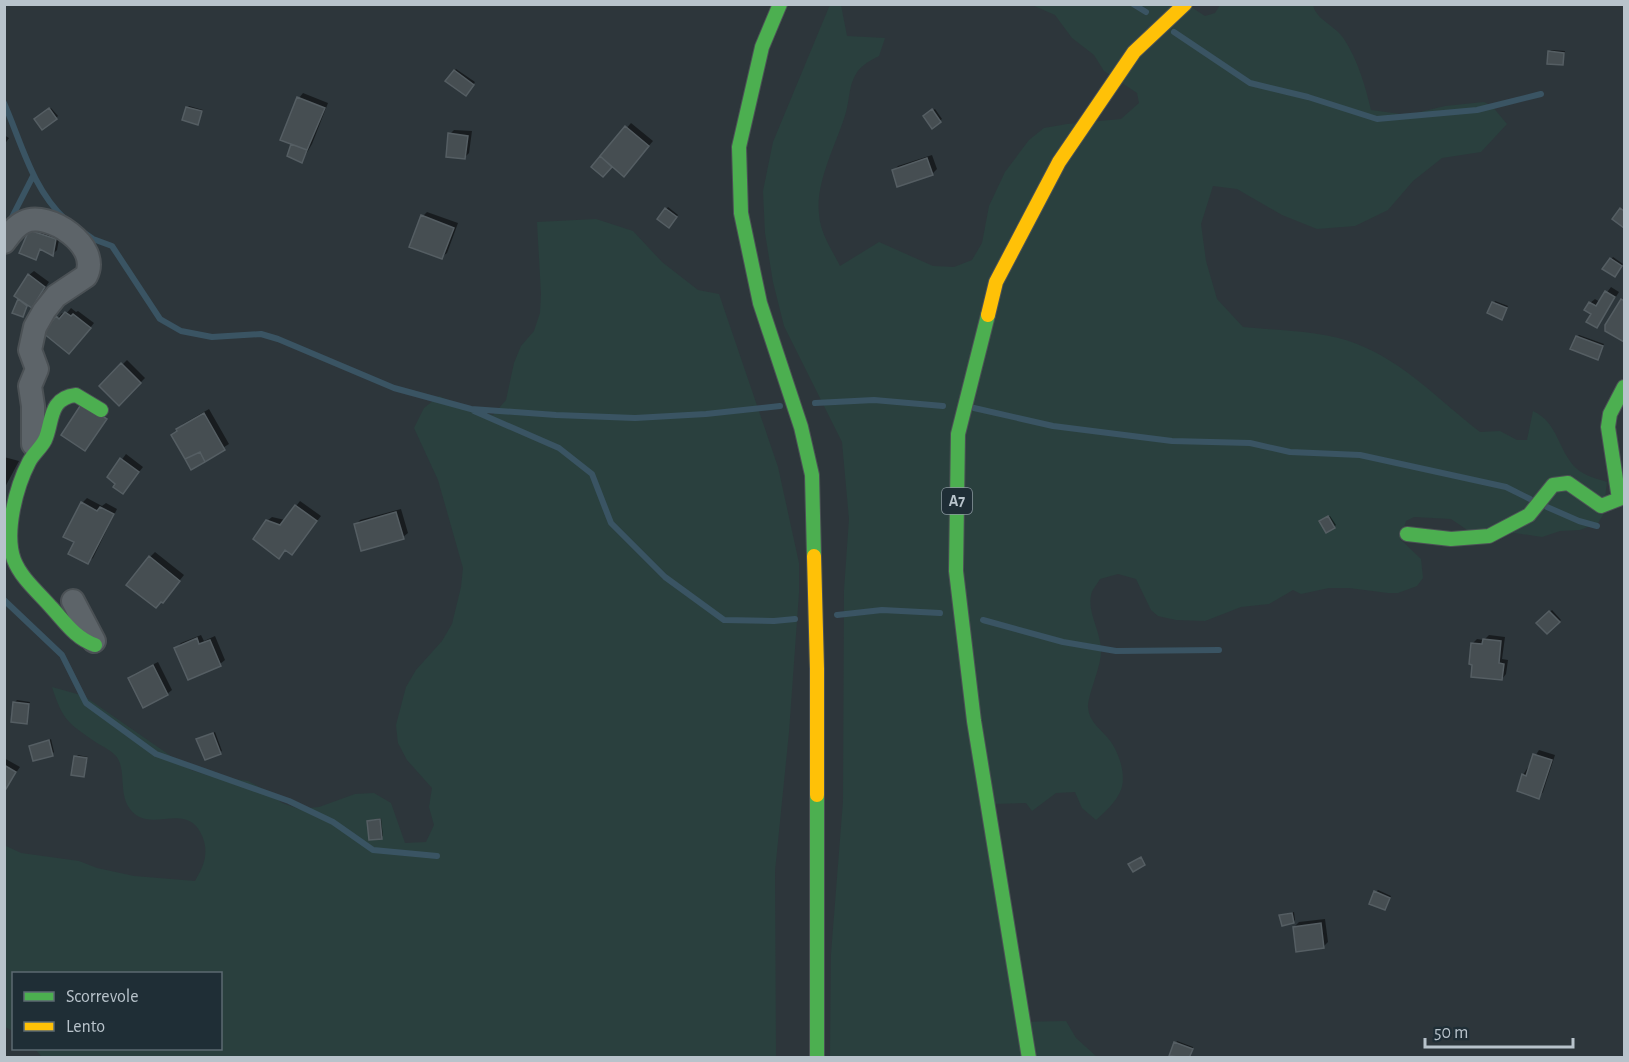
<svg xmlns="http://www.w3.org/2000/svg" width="1629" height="1062" font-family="'Alegreya Sans',sans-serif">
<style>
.green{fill:#2a403e}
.shadow{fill:#0007}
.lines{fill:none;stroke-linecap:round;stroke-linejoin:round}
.stream{stroke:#3a5463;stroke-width:6}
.building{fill:#464e52;stroke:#555e63;stroke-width:1.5}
.street-casing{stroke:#4b5155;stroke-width:26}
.fast-casing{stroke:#4b5155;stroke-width:16}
.slow-casing{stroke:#4b5155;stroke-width:16}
.street{stroke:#5d6469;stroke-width:22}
.fast{stroke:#4caf50;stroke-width:14}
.slow{stroke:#ffc107;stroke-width:14}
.labels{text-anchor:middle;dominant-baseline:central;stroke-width:5;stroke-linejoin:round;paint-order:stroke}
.shield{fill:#1f2e36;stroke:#8a969e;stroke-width:1.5}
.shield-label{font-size:16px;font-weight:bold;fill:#b8c3cb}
</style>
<rect width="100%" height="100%" fill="#2d363b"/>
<path class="green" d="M 831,5 L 841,5 L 847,36 L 885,38 L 879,56 C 867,62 858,67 853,80 C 849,89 849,102 846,112 C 837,143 815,182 819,214 C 820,233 832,250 840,266 L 879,242 L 933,266 L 954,267 L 972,260 L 982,243 L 989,206 L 1005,172 L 1029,140 L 1044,128 L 1067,124 L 1121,119 L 1139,103 L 1137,93 L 1104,71 L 1094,55 L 1072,38 L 1055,15 L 1032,5 L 1188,5 L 1205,16 L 1215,13 L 1220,5 L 1313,5 C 1316,20 1336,26 1344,39 C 1358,61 1365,85 1371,110 L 1408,115 L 1445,106 L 1484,102 L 1492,106 L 1507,124 L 1481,152 L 1442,158 L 1413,181 L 1388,210 L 1355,226 L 1317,229 L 1282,215 L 1237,189 L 1213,186 L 1201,224 L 1206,261 L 1217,299 L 1243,327 C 1280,331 1322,330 1357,344 C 1404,362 1441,402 1480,432 L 1500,431 L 1517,440 L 1527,440 L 1533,411 C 1559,423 1558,452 1577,469 C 1585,476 1598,479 1607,482 L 1603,515 L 1598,523 L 1580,530 L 1560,531 L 1542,537 L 1515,533 L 1479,538 L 1451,519 L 1414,517 L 1406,521 L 1400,539 L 1421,559 L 1423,578 L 1417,586 L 1398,593 L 1388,593 L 1349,588 L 1329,588 L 1301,594 L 1293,590 L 1269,604 L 1241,607 L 1205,621 L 1176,620 L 1158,616 L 1151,610 L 1136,579 L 1118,574 L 1100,579 C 1097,584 1092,590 1091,595 C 1087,613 1102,633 1101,653 C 1100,669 1088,695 1088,707 C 1089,721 1098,727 1107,737 C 1118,749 1128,776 1120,792 C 1115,803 1105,812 1096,820 L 1082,808 L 1075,792 L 1056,793 L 1032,811 L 1026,803 L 993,804 L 1017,1022 L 1066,1021 L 1076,1038 L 1097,1057 L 830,1057 L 831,954 L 843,801 L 844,590 L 849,519 L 842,442 L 784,326 L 773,282 L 765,233 L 763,191 L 773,142 L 829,7 Z
M 596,219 L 633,231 L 662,262 L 698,290 L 719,294 L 778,467 L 799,563 L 799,593 L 789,732 L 775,871 L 776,1057 L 42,1057 L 35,1049 L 220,1048 L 220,974 L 14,974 L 13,1031 L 5,1027 L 4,845 L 21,853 L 79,861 L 97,868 L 134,876 L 195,881 C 203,867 209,855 203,838 C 188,798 150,836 130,809 C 118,793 127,770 116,756 C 112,751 102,746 97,743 C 68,723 63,721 52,687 L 84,696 L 191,770 L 210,776 L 248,781 L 265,790 L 282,803 L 299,809 L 319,807 L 355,794 L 374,793 L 391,803 L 405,843 L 426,842 L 434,825 L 429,807 L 432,788 L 407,760 L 398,743 L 396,725 L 406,687 L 416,670 L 442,641 L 452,624 L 461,587 L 463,568 L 438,480 L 414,428 L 424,408 L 439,396 L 456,404 L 493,415 L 506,400 L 514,363 L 521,346 L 534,331 L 540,313 L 541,294 L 537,222 Z"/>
<path class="shadow" d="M 1551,50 L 1565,51 L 1562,64 L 1549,52 Z
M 456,69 L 475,82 L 466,94 L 447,81 Z
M 303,93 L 328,103 L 312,144 L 302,161 L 294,144 L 282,139 L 299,98 Z
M 189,106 L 203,110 L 198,123 L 187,108 Z
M 51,108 L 58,116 L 56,118 L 38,118 Z
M 935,109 L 942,119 L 932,126 L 927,114 Z
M 631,123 L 653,141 L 628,170 L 612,165 L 603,175 L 593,167 Z
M 454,130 L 472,131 L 469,153 L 465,157 L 450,134 Z
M 4,135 L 9,138 L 4,145 Z
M 932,155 L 937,169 L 932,174 L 893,171 L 898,166 Z
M 668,207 L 678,215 L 669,226 L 659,219 Z
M 427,212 L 458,223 L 447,253 L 442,257 L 423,216 Z
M 35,227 L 60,234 L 57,250 L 53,254 L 42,248 L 36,258 L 21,252 Z
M 1613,257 L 1623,264 L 1616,273 L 1604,268 Z
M 34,271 L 49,282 L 36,301 L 32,306 L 28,304 L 23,315 L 19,300 L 29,275 Z
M 1611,287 L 1619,292 L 1597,326 L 1590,303 L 1595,299 L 1600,302 Z
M 1624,298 L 1624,341 L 1607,330 Z
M 1495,301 L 1508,306 L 1502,318 L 1489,313 Z
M 71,308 L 76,312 L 78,311 L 94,323 L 74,348 L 45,333 L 62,313 L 65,315 Z
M 1579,335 L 1604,344 L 1599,356 L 1577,337 Z
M 127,360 L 145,378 L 119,404 L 101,386 Z
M 209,409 L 229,444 L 191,468 L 173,435 L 183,424 Z
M 126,454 L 143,467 L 123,492 L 118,483 L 109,477 Z
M 4,457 L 19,461 L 4,489 Z
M 87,498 L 102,506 L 106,503 L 117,509 L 93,558 L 88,562 L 76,542 L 82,503 Z
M 300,501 L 321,516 L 292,553 L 286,549 L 279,557 L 267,521 L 272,517 L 285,520 Z
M 401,509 L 408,533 L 403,537 L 356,525 L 360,520 Z
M 1330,516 L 1336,525 L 1334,527 L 1323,519 Z
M 155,552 L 184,575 L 167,596 L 150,557 Z
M 1552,610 L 1561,620 L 1547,632 L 1538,623 Z
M 201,635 L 204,641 L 215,636 L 225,660 L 220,664 L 176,648 L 181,643 Z
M 1489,635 L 1505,637 L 1502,659 L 1508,660 L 1506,674 L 1502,679 L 1472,644 L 1477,639 L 1484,640 Z
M 158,662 L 172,690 L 167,694 L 129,678 L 134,674 Z
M 17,700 L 30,702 L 26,722 L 15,702 Z
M 215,732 L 222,751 L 220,752 L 200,738 Z
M 51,739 L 54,752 L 52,754 L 31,746 Z
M 1539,750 L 1555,755 L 1543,792 L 1539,797 L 1523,775 Z
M 78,755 L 88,757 L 84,776 L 76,757 Z
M 4,758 L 20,767 L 6,787 L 4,786 Z
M 381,818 L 383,836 L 381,837 L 368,821 Z
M 1378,890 L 1391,896 L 1386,907 L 1376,892 Z
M 1294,912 L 1295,920 L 1294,922 L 1281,916 Z
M 1325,919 L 1328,942 L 1324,946 L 1294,927 L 1299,922 Z
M 1177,1041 L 1193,1047 L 1189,1058 L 1177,1058 L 1171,1055 Z"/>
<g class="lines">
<path class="stream" d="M 1133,4 L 1146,12
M 1174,32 L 1250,83 L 1308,97 L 1377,119 L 1477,110 L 1541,94
M 4,103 C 22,144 32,188 65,219
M 9,223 L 33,176
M 83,232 L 93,239 L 112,246 L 160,319 L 181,331 L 212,337 L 261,334 L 278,339 L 394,388 L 471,409 L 556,415 L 635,418 L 706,414 L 780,406
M 815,403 L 874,400 L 943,406
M 974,408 L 1053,426 L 1172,441 L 1250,443 L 1290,452 L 1360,455 L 1506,487 L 1530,499
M 474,411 L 559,448 L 592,474 L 611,523 L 665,577 L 724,620 L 774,621 L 795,619
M 1547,507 L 1579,521 L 1597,526
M 4,600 L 62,655 L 86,703 L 156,754 L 289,801 L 333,822 L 373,850 L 437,856
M 837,615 L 882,610 L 940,613
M 983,620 L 1063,642 L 1116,651 L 1219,650"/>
</g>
<path class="building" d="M 1548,51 L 1564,53 L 1563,65 L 1547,64 Z
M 454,70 L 474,85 L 466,96 L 445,81 Z
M 297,97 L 325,108 L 307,150 L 280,140 Z
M 186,107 L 202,111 L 198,125 L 182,120 Z
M 49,108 L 57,119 L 42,130 L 34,119 Z
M 932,109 L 941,122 L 932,129 L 923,116 Z
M 625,126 L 649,146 L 624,177 L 600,156 Z
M 448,133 L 468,136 L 465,159 L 446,157 Z
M 291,144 L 307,150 L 302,163 L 287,156 Z
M 600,156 L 612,167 L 603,177 L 591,167 Z
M 927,158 L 933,175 L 897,187 L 892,170 Z
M 665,208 L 677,217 L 669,228 L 657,219 Z
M 1620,208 L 1624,211 L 1624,228 L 1612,219 Z
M 421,215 L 454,228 L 442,259 L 409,247 Z
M 29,230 L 56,239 L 53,256 L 40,249 L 36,260 L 19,253 Z
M 1610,258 L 1622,266 L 1615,277 L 1602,269 Z
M 28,274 L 45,287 L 32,308 L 14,296 Z
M 1605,291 L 1615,297 L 1597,328 L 1586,322 L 1591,314 L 1584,310 L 1589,302 L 1596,306 Z
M 18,299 L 27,306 L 23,317 L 12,313 Z
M 1621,299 L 1624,301 L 1624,342 L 1605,331 L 1605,325 Z
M 1492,302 L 1507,308 L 1502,320 L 1487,313 Z
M 65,312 L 71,316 L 73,314 L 91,328 L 69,354 L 43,333 L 56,316 L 59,319 Z
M 1576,336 L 1603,346 L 1598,360 L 1570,349 Z
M 121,363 L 141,383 L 119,406 L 99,386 Z
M 82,403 L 107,419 L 85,451 L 61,435 Z
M 204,413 L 225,450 L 205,462 L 200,452 L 185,459 L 171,435 L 177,431 L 176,429 Z
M 200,452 L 205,462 L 191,470 L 185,459 Z
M 120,458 L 139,472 L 123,494 L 113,487 L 115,484 L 107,477 Z
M 81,502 L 97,511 L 100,507 L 114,514 L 88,564 L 68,554 L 74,542 L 63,537 Z
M 295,505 L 317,521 L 292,555 L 285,550 L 279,559 L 253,539 L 266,520 L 280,525 Z
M 396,512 L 404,539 L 361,551 L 354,524 Z
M 1328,516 L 1335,528 L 1326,533 L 1319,521 Z
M 149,556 L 180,581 L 163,603 L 161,602 L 156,608 L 126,585 Z
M 1549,611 L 1560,622 L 1547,634 L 1536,623 Z
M 197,638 L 199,644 L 210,640 L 221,666 L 188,680 L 174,648 Z
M 1483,639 L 1501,641 L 1499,663 L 1504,664 L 1502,680 L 1471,677 L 1472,665 L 1469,664 L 1471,643 L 1482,644 Z
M 153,665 L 168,695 L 143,708 L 128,678 Z
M 13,702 L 29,704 L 27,724 L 11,722 Z
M 213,733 L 221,754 L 205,760 L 196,739 Z
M 49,740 L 53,756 L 33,761 L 29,746 Z
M 1533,754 L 1552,760 L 1539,799 L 1517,791 L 1522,774 L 1526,776 Z
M 74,756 L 87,758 L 84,777 L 71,775 Z
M 4,765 L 16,772 L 6,789 L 4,788 Z
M 380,819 L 382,839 L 369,840 L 367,821 Z
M 1141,857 L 1145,865 L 1133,872 L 1128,864 Z
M 1374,891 L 1390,898 L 1385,910 L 1369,904 Z
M 1292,913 L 1294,923 L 1282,926 L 1279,915 Z
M 1321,923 L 1324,948 L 1296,952 L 1293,927 Z
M 1174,1042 L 1193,1049 L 1189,1058 L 1169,1056 Z"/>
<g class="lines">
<g class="street-casing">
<path id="street" d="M 4,242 C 10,234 15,226 24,222 C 48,210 102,246 86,276 L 56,296 L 44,311 L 35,327 L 30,350 L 37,369 L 30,386 L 33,406 L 33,444
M 73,601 L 94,641"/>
</g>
<g class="fast-casing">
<path id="fast" d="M 780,4 L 762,47 L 739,147 L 741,213 L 760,303 L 801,427 L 812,475 L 814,556
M 988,315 L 958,434 L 956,571 L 974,721 L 1029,1058
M 1407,534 L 1451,539 L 1489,536 L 1529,515 L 1553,485 L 1568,483 L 1601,506 L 1619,499 L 1608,427 L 1610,414 L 1624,387
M 95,645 C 75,638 65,622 51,607 C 38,592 21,578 14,560 C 4,533 16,487 29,462 C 33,454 41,448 45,440 C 53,423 48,398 76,395 L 101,410
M 817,795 L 817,1058"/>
</g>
<g class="slow-casing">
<path id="slow" d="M 988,315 L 996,282 L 1059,162 L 1134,52 L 1185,4
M 814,556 L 817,669 L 817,795"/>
</g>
<use href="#street" class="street"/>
<use href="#fast" class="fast"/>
<use href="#slow" class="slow"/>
</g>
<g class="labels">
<rect class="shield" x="942" y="488" width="30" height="26" rx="4.5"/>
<g class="shield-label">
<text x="957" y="501">A7</text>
</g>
</g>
<rect width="1629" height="1062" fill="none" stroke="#b8c3cb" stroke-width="12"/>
<rect x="12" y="972" width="210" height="78" fill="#1f2e36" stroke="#5c6a72" stroke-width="1.5"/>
<rect x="24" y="992" width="30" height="9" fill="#4caf50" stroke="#5c6a72" stroke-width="1.5"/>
<text x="66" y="1002" font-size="18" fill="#b8c3cb">Scorrevole</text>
<rect x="24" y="1022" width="30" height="9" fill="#ffc107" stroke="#5c6a72" stroke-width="1.5"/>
<text x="66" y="1032" font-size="18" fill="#b8c3cb">Lento</text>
<path d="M1425 1038v9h148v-9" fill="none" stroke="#b8c3cb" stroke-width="3"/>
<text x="1434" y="1038" font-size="18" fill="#b8c3cb" stroke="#1f2e36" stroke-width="4.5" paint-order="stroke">50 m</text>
</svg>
